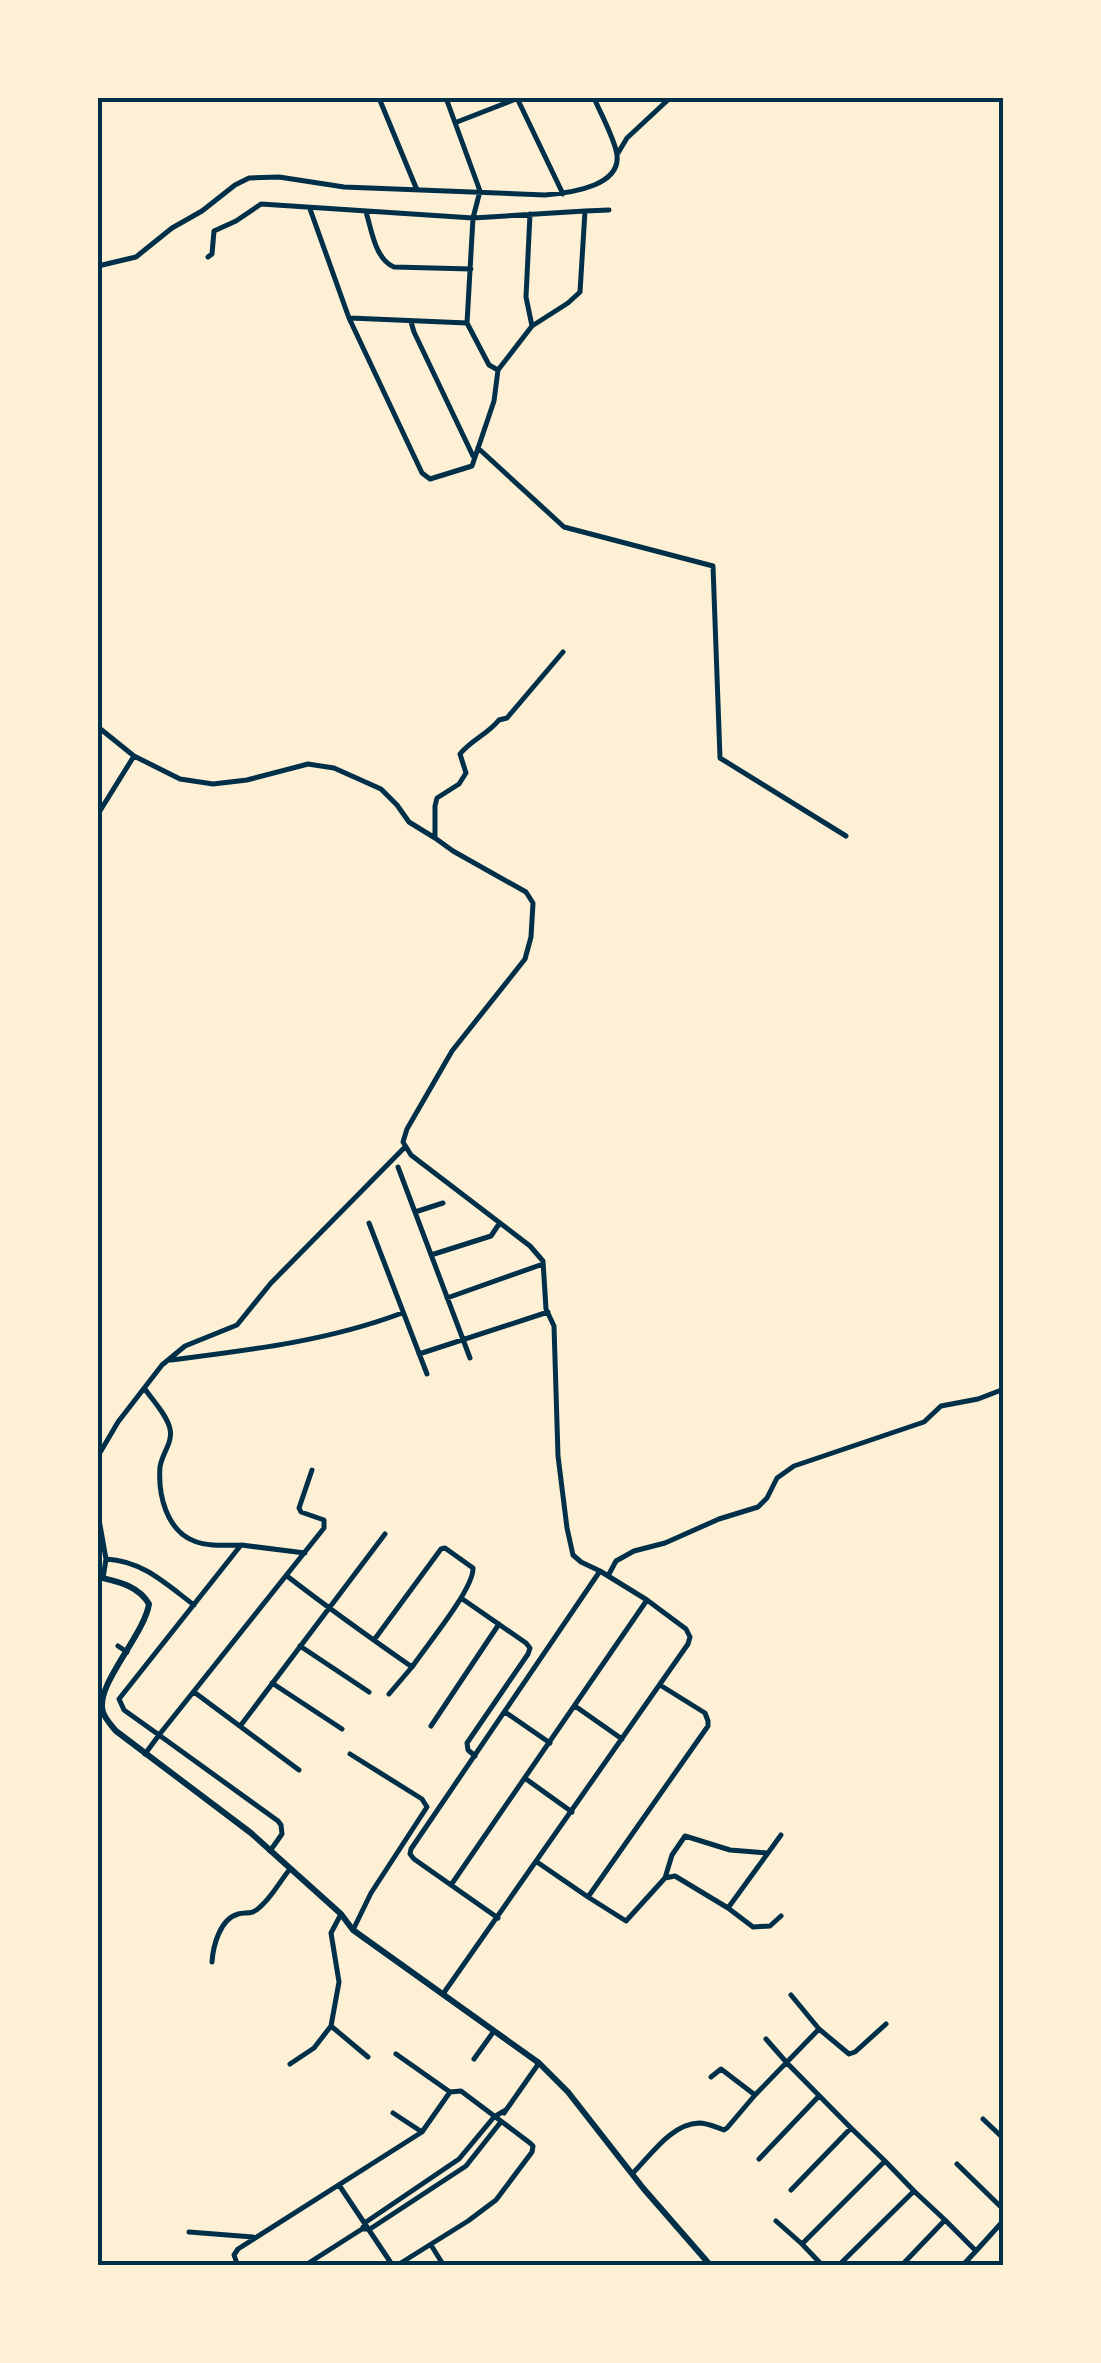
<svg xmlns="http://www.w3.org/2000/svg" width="1101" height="2363" font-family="Georgia,serif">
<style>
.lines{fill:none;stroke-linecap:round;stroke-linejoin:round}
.minor{stroke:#003049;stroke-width:5}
.tertiary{stroke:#003049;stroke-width:6}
.neatline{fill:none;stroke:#003049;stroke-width:4}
</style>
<rect width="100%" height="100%" fill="#fdf0d5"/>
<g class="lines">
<path class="minor" d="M 379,98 L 417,190
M 446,98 L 480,191 L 473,218 L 467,323 L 489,365 L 498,370
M 517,98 L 563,194
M 457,122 L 516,99
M 618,153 L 627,138 L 670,98
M 585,211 L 609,210
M 366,212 C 372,231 375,259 394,267 L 471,269
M 530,214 L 526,297 L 532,326
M 208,257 L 212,254 L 214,231 L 236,221 L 261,204 L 473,218 L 585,211 L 580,292 L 568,303 L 532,326 L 498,370 L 494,401 L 472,466 L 430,479 L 422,473 L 349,318 L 310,209
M 98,266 L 136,257 L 172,228 L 202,211 L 235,185 L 249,178 L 279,177 L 344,187 L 545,195 C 570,193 626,186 616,150 C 611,132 601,114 594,98
M 350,318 L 467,323
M 411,322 L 414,332 L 473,456
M 478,448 L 564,527 L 713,566 L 720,758 L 846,836
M 563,652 L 507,718 L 499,720 C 488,734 471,740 460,754 L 466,773 L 459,784 L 437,798 L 435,806 L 435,838 L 453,851 L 526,892 L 533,903 L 531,937 L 525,959 L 452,1051 L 407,1129 L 403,1142 L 411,1155 L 530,1246 L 543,1261 L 546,1309 L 554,1326 L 558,1456 L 567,1528 L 573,1555 L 581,1562 L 600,1571
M 98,727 L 134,756 L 180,779 L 213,784 L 247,780 L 308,764 L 334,768 L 381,789 L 397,805 L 409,822 L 435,838
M 98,814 L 134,756
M 398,1167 L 470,1358
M 415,1212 L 443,1203
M 369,1223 L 427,1374
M 431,1255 L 491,1236 L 499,1224
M 447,1298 L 543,1264
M 419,1354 L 548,1312
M 171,1360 C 250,1350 328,1341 402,1313
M 145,1389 C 153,1401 167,1415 170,1429 C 173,1443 162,1453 160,1467 C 158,1494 166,1530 194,1541 C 209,1547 226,1545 241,1545
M 98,1456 L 118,1422 L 162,1365 L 185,1346 L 237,1325 L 271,1283 L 404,1148
M 98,1514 L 106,1559 C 143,1561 166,1584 194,1605
M 287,1576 C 327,1607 369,1637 412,1667 C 426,1646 474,1589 473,1568 L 445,1548 L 441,1549 L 374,1640
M 608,1576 L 616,1561 L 634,1551 L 665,1543 L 719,1519 L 758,1507 L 767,1498 L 777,1478 L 794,1466 L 924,1422 L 941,1406 L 978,1399 L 1004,1389
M 103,1578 L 106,1559
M 461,1598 L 526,1643 L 530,1648 L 528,1654 L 467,1743 L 468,1750 L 475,1756
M 118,1646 L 127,1652
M 300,1646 L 369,1692
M 272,1683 L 342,1729
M 660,1685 L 705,1713 L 708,1721 L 708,1726 L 588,1897 L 626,1921 L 665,1878 L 675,1876 L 728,1908 L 781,1835
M 194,1692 L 299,1770
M 389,1694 L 412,1667
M 575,1706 L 622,1739
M 505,1712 L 550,1743
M 241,1725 L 385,1534
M 431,1726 L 499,1624
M 145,1754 L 159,1735 L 124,1710 L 119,1699 L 241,1545 L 305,1553
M 350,1754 L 422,1799 L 427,1807 L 371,1893 L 353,1930
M 526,1779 L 572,1812
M 270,1851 L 282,1834 L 281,1825 L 278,1821 L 159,1735 L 324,1528 L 324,1520 L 301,1512 L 299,1508 L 312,1470
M 537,1862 L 588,1897
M 665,1878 L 672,1855 L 685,1836 L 730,1850 L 767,1853
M 451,1885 L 414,1859 L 410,1854 L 411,1849 L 600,1571 L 647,1600
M 728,1908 L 753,1927 L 770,1926 L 781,1916
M 341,1914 L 331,1933 L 339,1982 L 331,2026 L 368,2057
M 212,1962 C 213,1946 220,1919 238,1914 C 247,1912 252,1915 260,1907 C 272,1897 280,1881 290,1869
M 443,1994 L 688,1644 L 690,1637 L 686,1629 L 647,1600 L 451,1885 L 498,1918
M 791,1995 L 819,2029
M 766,2039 L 787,2063 L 851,2128
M 474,2059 L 494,2031
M 290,2064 L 314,2048 L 331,2026
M 711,2077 L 721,2069 L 755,2095
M 393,2113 L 422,2132
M 504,2113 L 539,2063
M 983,2119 L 1004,2139
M 759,2159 L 819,2096
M 957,2164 L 1004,2210
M 633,2173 C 651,2155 671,2124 699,2123 C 708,2123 715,2127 724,2130 L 727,2128 L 755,2095 L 819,2029 L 849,2054 L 855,2052 L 886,2024
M 339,2185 L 393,2266
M 791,2190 L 851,2128 L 885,2161
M 945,2220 L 976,2251 L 962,2266
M 776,2221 L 802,2244
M 362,2229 L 370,2229 L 466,2166 L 500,2123
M 189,2232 L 253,2237
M 431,2245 L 444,2266
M 976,2251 L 1004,2220
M 238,2266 L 234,2255 L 238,2249 L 422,2132 L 450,2092 L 396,2054
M 304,2266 L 362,2229 L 366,2222 L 459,2159 L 494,2117 L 504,2111
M 396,2266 L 468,2221 L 496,2200 L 532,2152 L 533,2146 L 530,2143 L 461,2091 L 450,2092
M 823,2266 L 802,2244 L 885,2161 L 914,2191 L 838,2266
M 901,2266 L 945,2220 L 914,2191"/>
<path class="tertiary" d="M 98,1577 C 118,1582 138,1585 149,1604 C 144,1636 94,1686 103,1712 C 105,1719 112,1726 116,1731 L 251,1833 L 341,1914 L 353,1930 L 539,2063 L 568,2092 L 643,2188 L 711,2266"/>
</g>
<rect width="1101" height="2363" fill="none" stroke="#fdf0d5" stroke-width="200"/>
<rect x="100" y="100" width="901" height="2163" class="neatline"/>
</svg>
